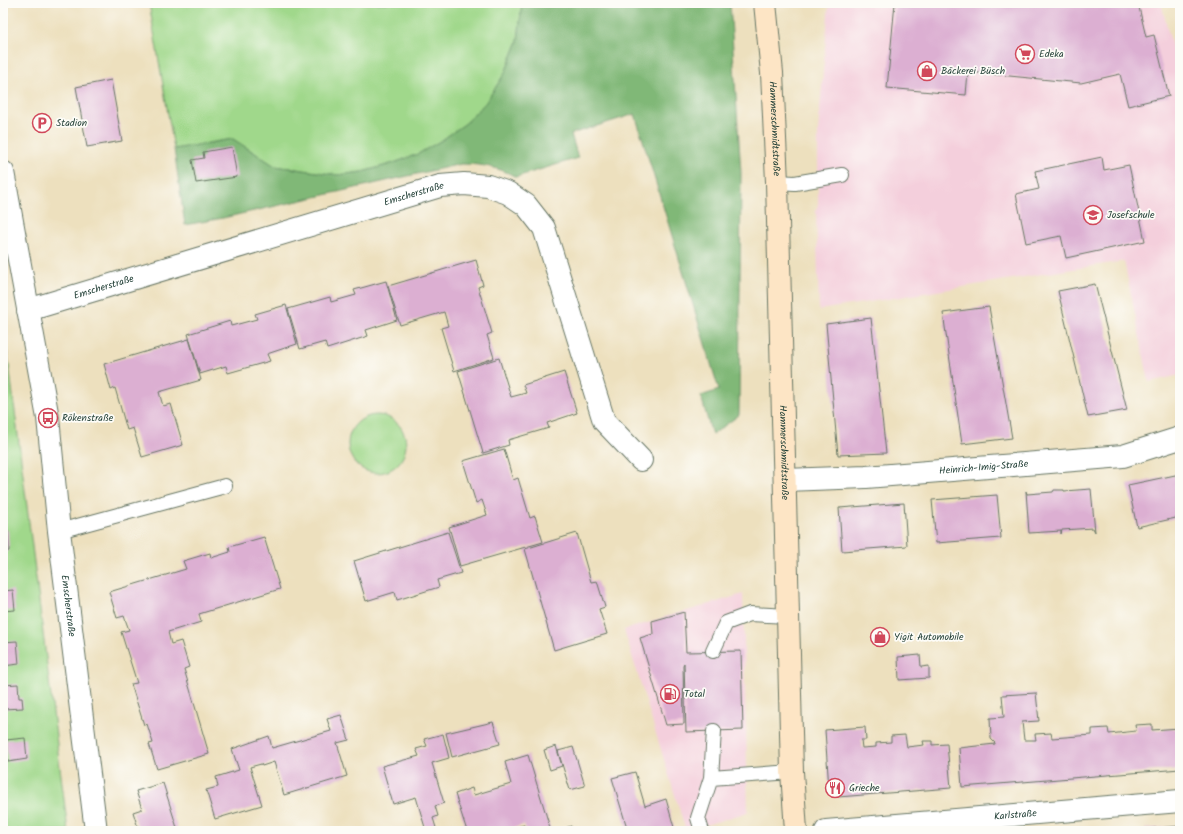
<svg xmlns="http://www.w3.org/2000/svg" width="1183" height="834" font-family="Kalam,sans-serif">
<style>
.built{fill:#f4cfdc}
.green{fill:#a0d88b;stroke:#608a60}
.forest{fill:#80b877;stroke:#507a56}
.building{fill:#dcafd2}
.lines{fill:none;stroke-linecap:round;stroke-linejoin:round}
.lane-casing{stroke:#677664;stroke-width:16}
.street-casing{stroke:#677664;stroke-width:24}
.secondary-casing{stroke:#677664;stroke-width:24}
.lane{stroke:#fff;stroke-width:14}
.street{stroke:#fff;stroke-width:22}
.secondary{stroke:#fde5c5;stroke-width:22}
.labels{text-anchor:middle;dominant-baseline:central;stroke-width:3.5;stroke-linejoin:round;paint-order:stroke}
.poi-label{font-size:10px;fill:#1f3d34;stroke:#fdfcf7;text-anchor:start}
.street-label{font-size:10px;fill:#1f3d34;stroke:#fdfcf7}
</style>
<rect width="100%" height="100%" fill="#fdfcf7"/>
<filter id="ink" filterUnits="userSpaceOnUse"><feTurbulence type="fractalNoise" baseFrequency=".025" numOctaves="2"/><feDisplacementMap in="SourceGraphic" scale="8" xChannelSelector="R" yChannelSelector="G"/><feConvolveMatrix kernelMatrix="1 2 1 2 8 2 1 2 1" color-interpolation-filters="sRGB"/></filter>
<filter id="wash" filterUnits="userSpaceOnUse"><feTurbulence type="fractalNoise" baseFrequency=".012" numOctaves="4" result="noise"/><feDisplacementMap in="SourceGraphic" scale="16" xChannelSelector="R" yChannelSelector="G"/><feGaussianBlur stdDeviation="0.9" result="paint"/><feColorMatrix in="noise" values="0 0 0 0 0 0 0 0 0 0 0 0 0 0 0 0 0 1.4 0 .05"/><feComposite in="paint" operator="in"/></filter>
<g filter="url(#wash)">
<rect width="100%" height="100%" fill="#ede0be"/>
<path class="built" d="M 829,3 L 1161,3 L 1180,77 L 1180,375 L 1149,382 L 1124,261 L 819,310 L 816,210 L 818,204 L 818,131 Z
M 743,594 L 748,812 L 686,831 L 624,630 Z"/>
<path class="green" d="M 149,3 L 522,3 L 518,41 L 505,73 L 486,102 L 466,123 L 442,140 L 418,154 L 391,164 L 362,172 L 338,175 L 275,166 L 233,139 L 174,149 Z
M 3,328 L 9,364 L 68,831 L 3,831 Z
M348 444a29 29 0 1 1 58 0a29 29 0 1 1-58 0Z"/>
<path class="forest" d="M 522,3 L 730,3 L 741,173 L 739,415 L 712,435 L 701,396 L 719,390 L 635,114 L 571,134 L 578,158 L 516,177 C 499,167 480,164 461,164 L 223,218 L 185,225 L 174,149 L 233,139 L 275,166 L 338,175 L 362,172 L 391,164 L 418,154 L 442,140 L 466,123 L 486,102 L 505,73 L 518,41 Z"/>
<g id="blocks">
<path class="building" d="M 895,3 L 1138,3 L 1146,37 L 1154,35 L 1169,96 L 1128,106 L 1120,74 L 1081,83 L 968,72 L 966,95 L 887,88 Z
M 111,80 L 122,141 L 87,147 L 76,87 Z
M 232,147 L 237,177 L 196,183 L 192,160 L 204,158 L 203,152 Z
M 1102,157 L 1104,170 L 1129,165 L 1145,241 L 1066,258 L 1061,236 L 1026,243 L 1016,194 L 1039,189 L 1035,171 Z
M 476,260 L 483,285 L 478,287 L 492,333 L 487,335 L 494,358 L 454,371 L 441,328 L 448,326 L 444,312 L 400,325 L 388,286 Z
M 386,281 L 397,320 L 366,330 L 368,336 L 327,349 L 325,342 L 300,349 L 288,309 L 330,297 L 331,302 L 356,295 L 354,290 Z
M 1095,284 L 1127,410 L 1088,417 L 1058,291 Z
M 286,305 L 297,344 L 267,354 L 270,361 L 228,373 L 226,366 L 200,374 L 188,334 L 230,321 L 231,326 L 257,319 L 255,314 Z
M 989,307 L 1012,438 L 962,444 L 943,313 Z
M 871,318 L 886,453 L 838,455 L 826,324 Z
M 189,339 L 201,380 L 159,392 L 163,406 L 171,404 L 183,445 L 142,457 L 133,428 L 127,430 L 115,388 L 111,390 L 104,364 Z
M 499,358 L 511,397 L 526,393 L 523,385 L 564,372 L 577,413 L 547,423 L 549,428 L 508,440 L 509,445 L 483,453 L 458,371 Z
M 504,449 L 513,480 L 518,478 L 530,518 L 535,516 L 543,542 L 460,566 L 449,527 L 487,515 L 482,500 L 476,503 L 463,461 Z
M 1180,474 L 1180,517 L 1137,527 L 1128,485 Z
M 1091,489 L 1095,532 L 1093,528 L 1062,530 L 1061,534 L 1061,531 L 1029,533 L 1026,491 L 1027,494 L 1053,492 L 1054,490 L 1064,490 L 1064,491 Z
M 997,495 L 1001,538 L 936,543 L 932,500 Z
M 904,503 L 907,546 L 842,551 L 839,508 Z
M 3,530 L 8,530 L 9,551 L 3,552 Z
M 448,532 L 461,573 L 437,580 L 439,587 L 397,600 L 395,592 L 366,601 L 354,561 Z
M 577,533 L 591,582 L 597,581 L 605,607 L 599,609 L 607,634 L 554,650 L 525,549 Z
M 264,537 L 280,589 L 199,614 L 201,622 L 168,632 L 171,644 L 181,641 L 189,667 L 184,669 L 209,754 L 157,769 L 149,744 L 153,743 L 147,724 L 144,725 L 131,684 L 137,683 L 121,632 L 129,630 L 124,616 L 117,618 L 109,592 L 186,569 L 183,561 L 210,553 L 211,558 L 230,552 L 229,547 Z
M 13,590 L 15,610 L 3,611 L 3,591 Z
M 684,612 L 686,652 L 741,651 L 743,730 L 686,732 L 684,663 L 683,665 L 684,724 L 666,725 L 640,638 L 653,634 L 652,621 Z
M 17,641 L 19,664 L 3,666 L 3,642 Z
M 920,655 L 921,667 L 929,666 L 929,678 L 899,680 L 898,657 Z
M 18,684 L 19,698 L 22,698 L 23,708 L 3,709 L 3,685 Z
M 1036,693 L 1039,721 L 1022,722 L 1024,740 L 1036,740 L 1035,734 L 1051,733 L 1052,738 L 1092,735 L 1092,729 L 1108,728 L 1109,734 L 1136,731 L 1135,725 L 1152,724 L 1152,730 L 1180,728 L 1180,769 L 962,787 L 959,748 L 995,744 L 995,743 L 991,739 L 990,718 L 1004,717 L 1002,695 Z
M 341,715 L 349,740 L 337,743 L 347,776 L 284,795 L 274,762 L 262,766 L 261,764 L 250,767 L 262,805 L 215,819 L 206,790 L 218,787 L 216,777 L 239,770 L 232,749 L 269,736 L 272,748 L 331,731 L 327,719 Z
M 493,722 L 500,744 L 452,757 L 446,733 Z
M 865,727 L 866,740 L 861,740 L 862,748 L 876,747 L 876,743 L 891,742 L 891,736 L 905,735 L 907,747 L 924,745 L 923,741 L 932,741 L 932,745 L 947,744 L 951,788 L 838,797 L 829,789 L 825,730 Z
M 443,734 L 449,758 L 432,763 L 444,803 L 435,806 L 438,816 L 433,818 L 437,831 L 426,831 L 416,797 L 393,804 L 382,766 L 419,756 L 416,749 L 427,746 L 424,739 Z
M 25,738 L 27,759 L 8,762 L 6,740 Z
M 556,746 L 562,766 L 550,770 L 544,750 Z
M 573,747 L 585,786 L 570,790 L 558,751 Z
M 528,755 L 551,831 L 526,831 L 524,825 L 513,828 L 514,831 L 467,831 L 455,794 L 472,788 L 474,795 L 511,784 L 505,762 Z
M 635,772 L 645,806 L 666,799 L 675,831 L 628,831 L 612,778 Z
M 163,783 L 178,831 L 139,831 L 133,812 L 142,809 L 136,791 Z
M 571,826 L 573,831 L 556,831 Z
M 1180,826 L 1180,831 L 1145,831 L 1145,829 Z"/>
</g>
</g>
<g filter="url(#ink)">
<use href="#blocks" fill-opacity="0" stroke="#677664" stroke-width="1"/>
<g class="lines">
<g class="lane-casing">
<path id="lane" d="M 777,182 L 795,183 L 842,175
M 59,531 L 225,486
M 713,651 L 726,623 L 750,614 L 788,616
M 711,778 L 792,772
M 702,831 L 698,818 L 711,778 L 714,731"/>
</g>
<g class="street-casing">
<g id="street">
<path id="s1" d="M 3,172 L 48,418 L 59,531 L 96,831"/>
<path id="s2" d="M 28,310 L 440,186 L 464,184 L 488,186 L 508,193 L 526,205 L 544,228 L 604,421 L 641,460"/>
<path id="s3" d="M 785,480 L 866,477 L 1123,456 L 1180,438"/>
<path id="s4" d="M 826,831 L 1180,801"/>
</g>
</g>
<g class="secondary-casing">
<g id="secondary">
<path id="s5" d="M 765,3 L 772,73 L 777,182 L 792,772 L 796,831"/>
</g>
</g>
<use href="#lane" class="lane"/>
<use href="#street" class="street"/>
<use href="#secondary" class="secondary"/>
</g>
</g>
<defs>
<g id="supermarket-ring" transform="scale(1)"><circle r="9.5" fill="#fdfcf7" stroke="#d1495b" stroke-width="1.5"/><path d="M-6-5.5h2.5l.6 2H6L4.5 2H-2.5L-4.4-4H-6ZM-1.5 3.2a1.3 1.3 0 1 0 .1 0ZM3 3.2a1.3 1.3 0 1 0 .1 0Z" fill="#d1495b"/></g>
<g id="shop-ring" transform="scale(1)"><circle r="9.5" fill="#fdfcf7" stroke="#d1495b" stroke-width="1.5"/><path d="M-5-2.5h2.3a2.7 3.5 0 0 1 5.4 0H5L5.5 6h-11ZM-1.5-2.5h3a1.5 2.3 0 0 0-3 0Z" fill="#d1495b"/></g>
<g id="parking-ring" transform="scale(1)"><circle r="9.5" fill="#fdfcf7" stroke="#d1495b" stroke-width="1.5"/><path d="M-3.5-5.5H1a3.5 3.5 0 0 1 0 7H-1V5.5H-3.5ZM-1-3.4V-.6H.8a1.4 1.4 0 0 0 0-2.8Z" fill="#d1495b"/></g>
<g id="school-ring" transform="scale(1)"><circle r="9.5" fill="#fdfcf7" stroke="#d1495b" stroke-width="1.5"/><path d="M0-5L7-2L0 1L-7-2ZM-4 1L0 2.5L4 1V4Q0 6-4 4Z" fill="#d1495b"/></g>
<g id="bus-ring" transform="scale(1)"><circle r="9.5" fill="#fdfcf7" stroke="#d1495b" stroke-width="1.5"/><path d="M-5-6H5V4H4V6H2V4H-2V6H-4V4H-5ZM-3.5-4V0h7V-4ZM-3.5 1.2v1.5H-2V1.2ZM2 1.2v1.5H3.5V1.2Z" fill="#d1495b"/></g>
<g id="fuel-ring" transform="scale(1)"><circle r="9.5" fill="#fdfcf7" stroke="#d1495b" stroke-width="1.5"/><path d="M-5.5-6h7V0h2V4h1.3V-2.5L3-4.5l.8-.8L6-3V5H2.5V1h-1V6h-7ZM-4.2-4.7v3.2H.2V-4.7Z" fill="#d1495b"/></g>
<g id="restaurant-ring" transform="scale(1)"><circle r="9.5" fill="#fdfcf7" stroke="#d1495b" stroke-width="1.5"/><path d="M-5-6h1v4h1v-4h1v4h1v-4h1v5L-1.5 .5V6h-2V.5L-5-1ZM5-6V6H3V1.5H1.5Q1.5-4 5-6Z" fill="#d1495b"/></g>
</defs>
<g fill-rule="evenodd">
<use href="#supermarket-ring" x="1025" y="54"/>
<use href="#shop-ring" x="927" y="71"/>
<use href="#parking-ring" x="42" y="123"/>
<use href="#school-ring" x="1093" y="215"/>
<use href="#bus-ring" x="48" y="418"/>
<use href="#shop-ring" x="880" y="637"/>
<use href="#fuel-ring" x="670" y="694"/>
<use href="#restaurant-ring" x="835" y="788"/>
</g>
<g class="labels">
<g class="poi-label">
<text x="1039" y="54">Edeka</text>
<text x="941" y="71">Bäckerei Büsch</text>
<text x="56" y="123">Stadion</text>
<text x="1107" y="215">Josefschule</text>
<text x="62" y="418">Rökenstraße</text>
<text x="894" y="637">Yigit Automobile</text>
<text x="684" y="694">Total</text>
<text x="849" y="788">Grieche</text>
</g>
<g class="street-label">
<text stroke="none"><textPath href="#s5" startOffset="126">Hammerschmidtstraße</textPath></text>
<text stroke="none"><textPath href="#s2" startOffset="403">Emscherstraße</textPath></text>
<text stroke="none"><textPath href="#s2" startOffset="79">Emscherstraße</textPath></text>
<text stroke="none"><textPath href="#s5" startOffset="450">Hammerschmidtstraße</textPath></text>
<text stroke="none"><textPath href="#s3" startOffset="199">Heinrich-Imig-Straße</textPath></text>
<text stroke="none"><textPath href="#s1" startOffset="439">Emscherstraße</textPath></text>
<text stroke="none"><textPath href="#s4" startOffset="190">Karlstraße</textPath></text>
</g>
</g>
<rect width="1183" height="834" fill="none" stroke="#fdfcf7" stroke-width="16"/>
</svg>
